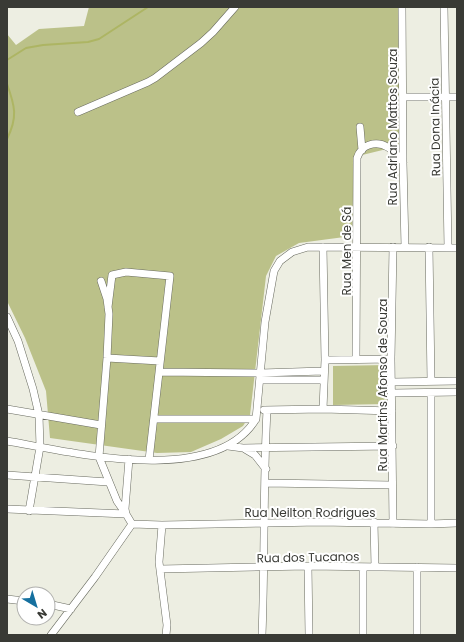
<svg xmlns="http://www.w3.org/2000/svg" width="464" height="642" font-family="Poppins,sans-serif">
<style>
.green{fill:#bbc189}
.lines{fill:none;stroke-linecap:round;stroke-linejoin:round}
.stream{stroke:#adb563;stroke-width:2}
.minor-casing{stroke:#696b60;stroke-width:8}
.minor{stroke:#fff;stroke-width:7}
.labels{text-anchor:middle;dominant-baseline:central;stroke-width:4;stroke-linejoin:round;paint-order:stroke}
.street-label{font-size:12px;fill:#393a35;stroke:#fff}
</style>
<rect width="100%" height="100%" fill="#edeee2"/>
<path class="green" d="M 89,7 L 403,7 L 399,146 L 354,157 L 352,236 L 299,243 L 276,256 L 266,276 L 250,415 L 243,426 L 221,439 L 191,452 L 157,453 L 50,438 L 46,391 L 25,338 L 7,301 L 7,34 L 16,45 L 39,29 L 84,26 Z
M 387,365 L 387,404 L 333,405 L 333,366 Z"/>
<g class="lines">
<path class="stream" d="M 7,60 L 26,48 L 43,45 L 88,42 L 99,39 L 148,7
M 7,84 C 15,106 18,117 7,139"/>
<g class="minor-casing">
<path id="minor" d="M 402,7 L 403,162 L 405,247
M 444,7 L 448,248
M 403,97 L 457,97
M 78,112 L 148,82 L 155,78 L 201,43 L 213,32 L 235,7
M 360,127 L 362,150
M 429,247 L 431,381
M 101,281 L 107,299 L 109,314 L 107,358 L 99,457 L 117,501 L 126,514
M 108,307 L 112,275 L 126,272 L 170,276 L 149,460
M 7,317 L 18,341 L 33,389 L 39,415 L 40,447 L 29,511
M 107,358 L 160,361
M 325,360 L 391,359
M 356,360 L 357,158 C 359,152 363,147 369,145 C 384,140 394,151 403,162
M 159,372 L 261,373 L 323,371
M 261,380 L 323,380
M 392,382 L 457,381
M 393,393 L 457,392
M 7,409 L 101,425
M 323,409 L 325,360 L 323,247
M 264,410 L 323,409 L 392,411
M 154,419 L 256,419
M 7,441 C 71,452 214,488 256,419 L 265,322 L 274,271 L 280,261 L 292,252 L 308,247 L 457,248
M 228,446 L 243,448 L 393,446
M 245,449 L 255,455 L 266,469
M 129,459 L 125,509 L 126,514 L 132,524 L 162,525 L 159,562 L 167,625 L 166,635
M 7,475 L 108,482
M 265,483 L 392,485
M 7,509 L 126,514
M 374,522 L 375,567
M 393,524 L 391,359 L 393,247
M 431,524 L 431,393
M 162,525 L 320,522 L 431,524 L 457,523
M 308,566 L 309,635
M 160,569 L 308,566 L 457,568
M 7,599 L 24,601
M 48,604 L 71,609
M 51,635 L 95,577 L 132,524
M 262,635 C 265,560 263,485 267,410
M 363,635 L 363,567
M 417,635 L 417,567"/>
</g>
<use href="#minor" class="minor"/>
</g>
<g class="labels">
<g class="street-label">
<text transform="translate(392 127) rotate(-90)">Rua Adriano Mattos Souza</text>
<text transform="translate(435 127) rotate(-91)">Rua Dona Inácia</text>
<text transform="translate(346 251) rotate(-90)">Rua Men de Sá</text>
<text transform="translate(382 385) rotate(-90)">Rua Martins Afonso de Souza</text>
<text x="310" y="512">Rua Neilton Rodrigues</text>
<text transform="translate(308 557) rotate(-1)">Rua dos Tucanos</text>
</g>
</g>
<rect width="464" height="642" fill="none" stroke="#393a35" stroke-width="16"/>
<g transform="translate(36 606) rotate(142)"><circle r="19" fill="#ffffff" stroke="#b0b0ae"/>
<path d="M0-3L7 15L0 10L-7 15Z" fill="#15709f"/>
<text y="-6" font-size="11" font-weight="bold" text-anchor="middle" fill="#393a35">N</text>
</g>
</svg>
